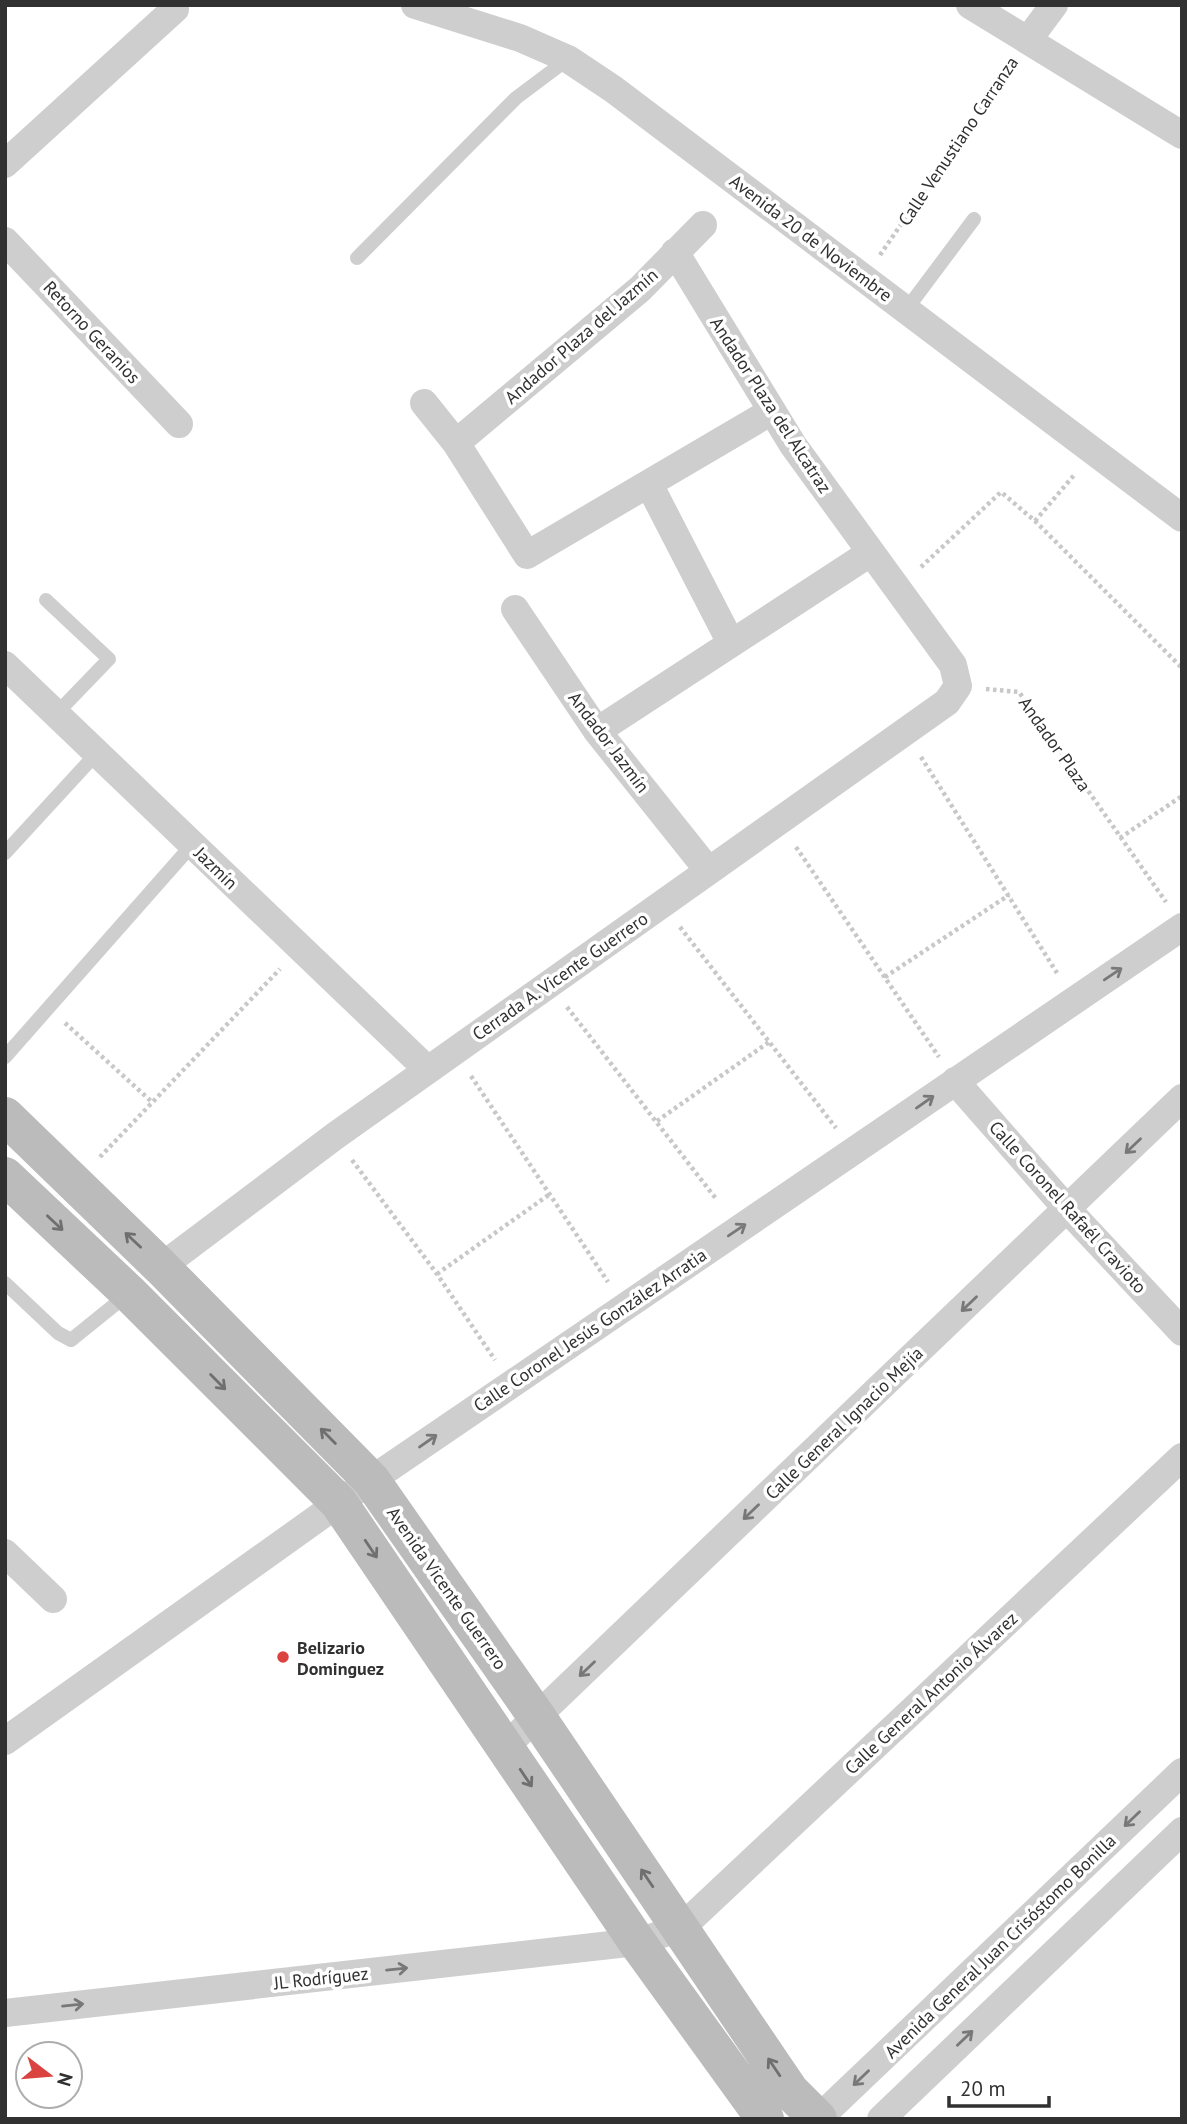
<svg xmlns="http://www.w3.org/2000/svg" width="1187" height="2124" font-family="'PT Sans',sans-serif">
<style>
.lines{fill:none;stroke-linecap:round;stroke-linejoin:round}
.path{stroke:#c8c8c8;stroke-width:4.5;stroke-dasharray:3.5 3.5;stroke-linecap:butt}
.lane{stroke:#cecece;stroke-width:14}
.street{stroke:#cecece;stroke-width:28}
.secondary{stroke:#bbb;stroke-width:38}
.oneway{stroke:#787878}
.oneway2{stroke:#6f6f6f}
.poi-dot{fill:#da4340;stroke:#fff;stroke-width:2.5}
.labels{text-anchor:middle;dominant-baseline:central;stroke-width:7;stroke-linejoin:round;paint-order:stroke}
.street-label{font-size:18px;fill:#313131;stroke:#fff}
.poi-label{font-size:18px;font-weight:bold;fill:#313131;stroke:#fff;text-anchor:start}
</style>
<rect width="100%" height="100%" fill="#fff"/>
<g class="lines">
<path class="path" d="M 880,255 L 1010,66
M 1035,521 L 1075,474
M 921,567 L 1001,492 L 1035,521 L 1182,668
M 986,689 L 1019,692 L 1166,902
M 921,757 L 1057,973
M 1120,838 L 1182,796
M 796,847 L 939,1057
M 680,927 L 836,1128
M 885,977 L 1009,895
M 567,1007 L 717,1200
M 65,1023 L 152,1102
M 471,1076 L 608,1282
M 657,1121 L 769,1042
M 100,1157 L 280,969
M 352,1160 L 437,1274 L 495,1360
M 437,1274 L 550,1194"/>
<path class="lane" d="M 357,258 L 516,98 L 568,59
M 906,310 L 974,219
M 46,600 L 109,659 L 56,714
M 5,853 L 96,754
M 5,1057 L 192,845
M 5,1283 L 58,1333 L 71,1340 L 128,1294"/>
<path class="street" d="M 415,5 L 520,38 L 568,59 L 613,89 L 1182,518
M 970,5 L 1182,135
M 1028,40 L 1054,5
M 5,164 L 175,9
M 5,241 L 179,424
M 424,403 L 456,443 L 527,555 L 772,411
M 456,443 L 640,289 L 703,225
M 650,486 L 731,643
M 515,609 L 597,731 L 708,870
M 5,665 L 428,1070
M 597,731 L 870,553
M 955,1081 L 1067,1209 L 1182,1332
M 161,1267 L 335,1136 L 947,702 L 958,686 L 953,665 L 793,445 L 675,252
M 5,1553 L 53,1599
M 5,1741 L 371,1480 L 1182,927
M 505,1747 L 1182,1098
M 5,2013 L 637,1942 L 681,1928 L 1182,1457
M 818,2119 L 1182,1772
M 881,2119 L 1182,1831"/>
<path class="secondary" d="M 5,1116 L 161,1267 L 371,1480 L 537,1717 L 790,2091 L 818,2119
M 5,1176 L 129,1293 L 339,1503 L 637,1942 L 765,2119"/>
</g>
<defs><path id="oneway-shaft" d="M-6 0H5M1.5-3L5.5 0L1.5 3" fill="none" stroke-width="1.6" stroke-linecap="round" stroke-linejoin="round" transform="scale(1.75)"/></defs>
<g class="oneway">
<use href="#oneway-shaft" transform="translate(1113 974) rotate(-34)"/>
<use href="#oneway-shaft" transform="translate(925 1102) rotate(-35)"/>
<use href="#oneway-shaft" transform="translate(1133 1146) rotate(136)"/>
<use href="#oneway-shaft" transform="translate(737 1230) rotate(-34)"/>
<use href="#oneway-shaft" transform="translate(969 1304) rotate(136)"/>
<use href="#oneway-shaft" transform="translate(428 1441) rotate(-35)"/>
<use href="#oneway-shaft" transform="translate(751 1512) rotate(136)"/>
<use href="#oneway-shaft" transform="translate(587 1669) rotate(136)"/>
<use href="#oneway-shaft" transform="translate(1132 1819) rotate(136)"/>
<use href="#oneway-shaft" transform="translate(397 1969) rotate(-6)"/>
<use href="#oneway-shaft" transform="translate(73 2005) rotate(-6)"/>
<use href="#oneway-shaft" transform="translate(965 2038) rotate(-44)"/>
<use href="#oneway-shaft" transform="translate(861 2078) rotate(136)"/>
</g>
<g class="oneway2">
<use href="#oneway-shaft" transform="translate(55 1223) rotate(43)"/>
<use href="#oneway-shaft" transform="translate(133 1240) rotate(-137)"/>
<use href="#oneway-shaft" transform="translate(218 1382) rotate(45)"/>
<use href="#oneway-shaft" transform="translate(328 1436) rotate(-135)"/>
<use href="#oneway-shaft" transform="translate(371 1549) rotate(56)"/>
<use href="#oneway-shaft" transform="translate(526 1778) rotate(56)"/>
<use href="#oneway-shaft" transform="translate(647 1878) rotate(-124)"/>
<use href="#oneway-shaft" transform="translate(774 2067) rotate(-124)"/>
</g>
<circle class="poi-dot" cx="283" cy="1657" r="7"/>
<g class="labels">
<g class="street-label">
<text transform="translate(958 141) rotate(-56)">Calle Venustiano Carranza</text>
<text transform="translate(811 238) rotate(37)">Avenida 20 de Noviembre</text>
<text transform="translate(92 332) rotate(47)">Retorno Geranios</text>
<text transform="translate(581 336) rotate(-41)">Andador Plaza del Jazmín</text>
<text transform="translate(771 405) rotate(57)">Andador Plaza del Alcatraz</text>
<text transform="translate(609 742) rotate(53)">Andador Jazmín</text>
<text transform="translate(1055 744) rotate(55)">Andador Plaza</text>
<text transform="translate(216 868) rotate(44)">Jazmín</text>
<text transform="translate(560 976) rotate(-35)">Cerrada A. Vicente Guerrero</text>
<text transform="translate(1068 1207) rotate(48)">Calle Coronel Rafaél Cravioto</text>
<text transform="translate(590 1330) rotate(-34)">Calle Coronel Jesús González Arratia</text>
<text transform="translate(844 1423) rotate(-44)">Calle General Ignacio Mejía</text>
<text transform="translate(447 1588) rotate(55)">Avenida Vicente Guerrero</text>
<text transform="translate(931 1693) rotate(-43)">Calle General Antonio Álvarez</text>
<text transform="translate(1000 1946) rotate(-44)">Avenida General Juan Crisóstomo Bonilla</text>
<text transform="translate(321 1978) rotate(-6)">JL Rodríguez</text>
</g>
<g class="poi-label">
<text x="297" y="1647">Belizario<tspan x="297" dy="21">Dominguez</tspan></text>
</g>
</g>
<rect width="1187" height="2124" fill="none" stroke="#313131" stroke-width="14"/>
<g transform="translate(49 2075) rotate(106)"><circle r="33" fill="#ffffff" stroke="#adadad" stroke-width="2"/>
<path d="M0-5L12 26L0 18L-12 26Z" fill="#da4340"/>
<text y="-10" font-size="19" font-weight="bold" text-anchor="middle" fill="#313131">N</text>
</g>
<path d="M949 2096v10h100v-10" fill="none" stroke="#313131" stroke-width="3.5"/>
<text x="960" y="2096" font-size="21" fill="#313131" stroke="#ffffff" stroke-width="5" paint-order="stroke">20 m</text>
</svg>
